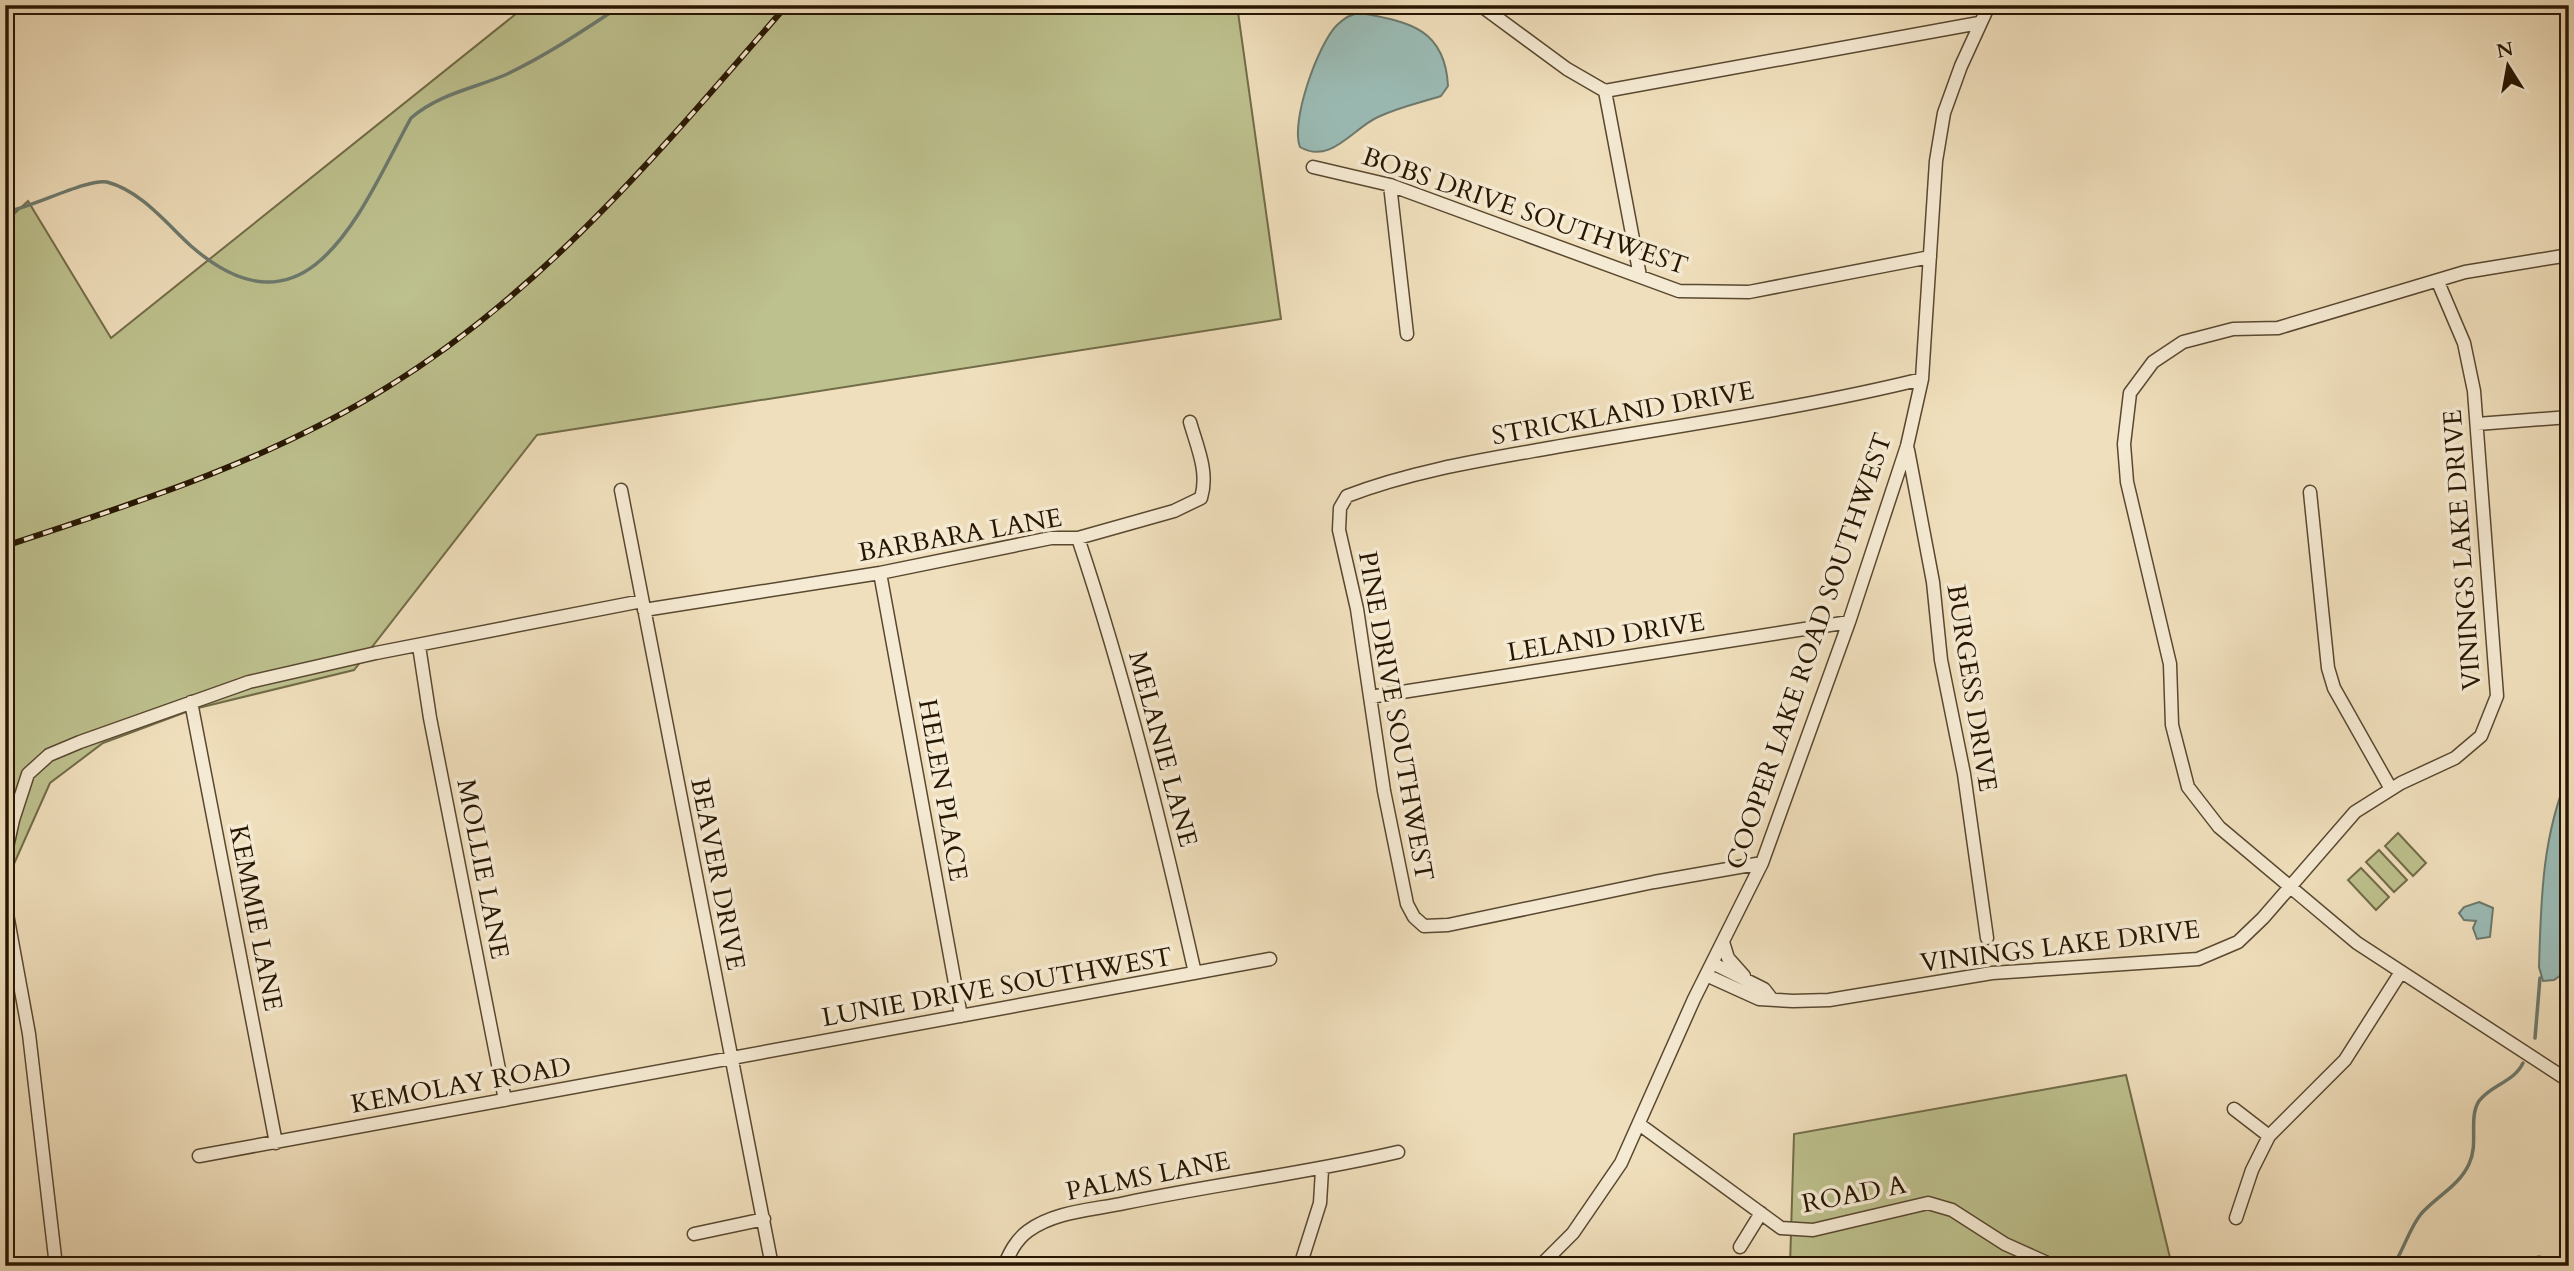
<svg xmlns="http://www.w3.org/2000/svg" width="2574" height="1271" font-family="Cardo,serif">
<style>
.green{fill:#bdc18e;stroke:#726c48;stroke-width:2}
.water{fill:#9bbcb6;stroke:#6d7a6e;stroke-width:2}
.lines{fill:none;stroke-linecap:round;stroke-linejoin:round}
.stream{stroke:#6d7a6e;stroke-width:3.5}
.minor-casing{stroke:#594830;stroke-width:15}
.minor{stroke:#f5ead3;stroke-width:12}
.rail-casing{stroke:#271601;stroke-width:6}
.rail{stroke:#f5ead3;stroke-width:3.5;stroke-dasharray:10;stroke-linecap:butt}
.labels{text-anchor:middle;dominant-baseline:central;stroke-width:7;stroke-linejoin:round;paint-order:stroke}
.street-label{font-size:26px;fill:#271601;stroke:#f5ead3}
</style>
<rect width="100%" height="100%" fill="#f0dfbc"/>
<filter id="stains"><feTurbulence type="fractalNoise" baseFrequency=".00286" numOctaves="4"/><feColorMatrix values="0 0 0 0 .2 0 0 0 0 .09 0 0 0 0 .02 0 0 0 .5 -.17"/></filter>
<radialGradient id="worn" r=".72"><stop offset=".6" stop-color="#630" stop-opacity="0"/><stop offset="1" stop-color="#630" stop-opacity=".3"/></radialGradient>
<path class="green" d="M 527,5 L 1237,5 L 1281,319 L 537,435 L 354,670 L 194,709 L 103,743 L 50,783 L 13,866 L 11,935 L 5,937 L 5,222 L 28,201 L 111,338 Z
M 2398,833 L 2426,863 L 2413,876 L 2385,846 Z
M 2379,850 L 2407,880 L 2394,892 L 2366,862 Z
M 2361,868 L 2389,897 L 2376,910 L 2348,880 Z
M 2126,1075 L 2172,1266 L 1790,1266 L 1794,1134 Z"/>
<path class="water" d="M 1361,13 C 1408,22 1445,28 1448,86 L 1441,96 C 1419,103 1399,107 1378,117 C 1353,128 1331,165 1300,147 C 1290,122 1318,44 1337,25 C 1345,18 1350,14 1361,13 Z
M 2569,773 L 2569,969 L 2554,980 L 2543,981 L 2539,967 C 2541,899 2542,836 2569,773 Z
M 2479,902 L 2493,908 L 2490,937 L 2477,939 L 2473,928 L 2476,921 L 2464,920 L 2459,913 L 2464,907 Z"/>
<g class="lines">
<path class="stream" d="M 5,212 C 31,208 88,178 107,182 C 141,191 166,223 191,246 C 310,350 363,205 411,118 C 439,94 472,89 505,75 C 546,56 584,30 622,5
M 2535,1038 L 2540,978
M 2393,1266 C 2404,1249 2409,1229 2421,1214 C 2437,1196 2459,1186 2469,1164 C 2479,1144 2468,1118 2479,1101 C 2491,1085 2514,1082 2523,1063"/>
<g class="minor-casing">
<path id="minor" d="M 1480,5 L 1567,69 L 1605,91 L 1979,23
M 1605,91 L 1640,276
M 1313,167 L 1390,185 L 1679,291 L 1749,292 L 1930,257
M 1390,185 L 1407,334
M 2569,255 L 2465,272 L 2278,328 L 2233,329 L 2183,342 L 2153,362 L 2130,393 L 2124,444 L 2127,482 L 2170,664 L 2172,725 L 2188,787 L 2219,827 L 2357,943 L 2569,1081
M 2477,424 L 2569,417
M 1908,450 L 1933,582 L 1941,660 L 1964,774 L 1987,938
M 621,490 L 772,1266
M 2310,492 L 2328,668 L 2334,688 L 2391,789
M 1078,538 C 1126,681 1162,827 1195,973
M 880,573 L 961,1016
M 644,610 L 880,573 L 1051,538 L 1078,538 L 1174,511 L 1201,498 C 1209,472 1197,447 1190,422
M 419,646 L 430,718 L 505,1100
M 1370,697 L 1849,622
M 191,702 L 276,1143
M 5,856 L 13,820 L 28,774 L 49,755 L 80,742 L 249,682 L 376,653 L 642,601
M 1762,863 L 1654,882 L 1448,925 L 1424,926 L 1414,917 L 1407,904 L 1384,791 L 1357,609 L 1339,530 L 1340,508 L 1347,496 C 1412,471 1482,460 1550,448 C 1674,426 1800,409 1922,379
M 5,903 L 29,1034 L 56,1266
M 1723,942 L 1728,958 L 1744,976
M 1712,963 L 1764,989 L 1771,998
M 1706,975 L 1759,999 L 1793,1001 L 1829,1000 L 1992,973 L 2198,959 L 2238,942 L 2263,918 L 2355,812 L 2401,783 L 2455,758 L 2481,736 L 2497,696 L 2474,391 L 2464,343 L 2438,282
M 2234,1109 L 2269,1136
M 1639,1124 L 1781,1228 L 1813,1230 L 1928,1203 L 1952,1210 L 2005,1244 L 2054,1266
M 199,1156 L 1270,959
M 2236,1218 L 2252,1170 L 2269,1136 L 2345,1060 L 2401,972
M 694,1234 L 764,1219
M 1740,1247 L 1761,1213
M 1004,1266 C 1010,1252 1016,1240 1028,1231 C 1055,1211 1093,1210 1125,1203 C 1216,1184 1308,1173 1398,1152
M 1300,1266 L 1320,1203 L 1322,1170
M 1540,1266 L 1573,1233 L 1621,1163 L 1694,999 L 1762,863 L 1849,622 L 1907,446 L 1922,379 L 1936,161 L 1944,113 L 1961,66 L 1989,5
M 2536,1266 L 2539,1263"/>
</g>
<use href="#minor" class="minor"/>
<g class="rail-casing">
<path id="rail" d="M 5,546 C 136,503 268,461 386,388 C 546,290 665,145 787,5"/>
</g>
<use href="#rail" class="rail"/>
</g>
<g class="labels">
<g class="street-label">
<text transform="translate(1525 211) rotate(19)">BOBS DRIVE SOUTHWEST</text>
<text transform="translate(1623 413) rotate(-10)">STRICKLAND DRIVE</text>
<text transform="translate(960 535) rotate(-10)">BARBARA LANE</text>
<text transform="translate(2462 550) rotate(-94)">VININGS LAKE DRIVE</text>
<text transform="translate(1606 637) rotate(-9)">LELAND DRIVE</text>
<text transform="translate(1809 651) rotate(-71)">COOPER LAKE ROAD SOUTHWEST</text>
<text transform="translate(1972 688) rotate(81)">BURGESS DRIVE</text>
<text transform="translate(1396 716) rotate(80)">PINE DRIVE SOUTHWEST</text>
<text transform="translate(1163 749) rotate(75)">MELANIE LANE</text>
<text transform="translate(943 790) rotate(80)">HELEN PLACE</text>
<text transform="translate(483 869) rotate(79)">MOLLIE LANE</text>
<text transform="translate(718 874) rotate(79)">BEAVER DRIVE</text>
<text transform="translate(256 918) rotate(79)">KEMMIE LANE</text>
<text transform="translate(2060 946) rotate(-7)">VININGS LAKE DRIVE</text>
<text transform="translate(997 987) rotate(-10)">LUNIE DRIVE SOUTHWEST</text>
<text transform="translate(461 1085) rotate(-10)">KEMOLAY ROAD</text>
<text transform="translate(1148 1176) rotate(-11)">PALMS LANE</text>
<text transform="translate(1854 1194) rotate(-11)">ROAD A</text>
</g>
</g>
<rect width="2574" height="1271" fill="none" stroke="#f0dfbc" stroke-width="28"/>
<rect x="7" y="7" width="2560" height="1257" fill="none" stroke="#271601" stroke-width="3.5"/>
<rect x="14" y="14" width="2546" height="1243" fill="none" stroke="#271601" stroke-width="2"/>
<g transform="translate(2508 66) rotate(349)" stroke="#f5ead3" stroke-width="5" paint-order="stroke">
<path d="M0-5L12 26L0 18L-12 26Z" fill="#271601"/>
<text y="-10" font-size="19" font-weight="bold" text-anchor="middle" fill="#271601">N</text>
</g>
<rect width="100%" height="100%" filter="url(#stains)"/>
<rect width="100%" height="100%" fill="url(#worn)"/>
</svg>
